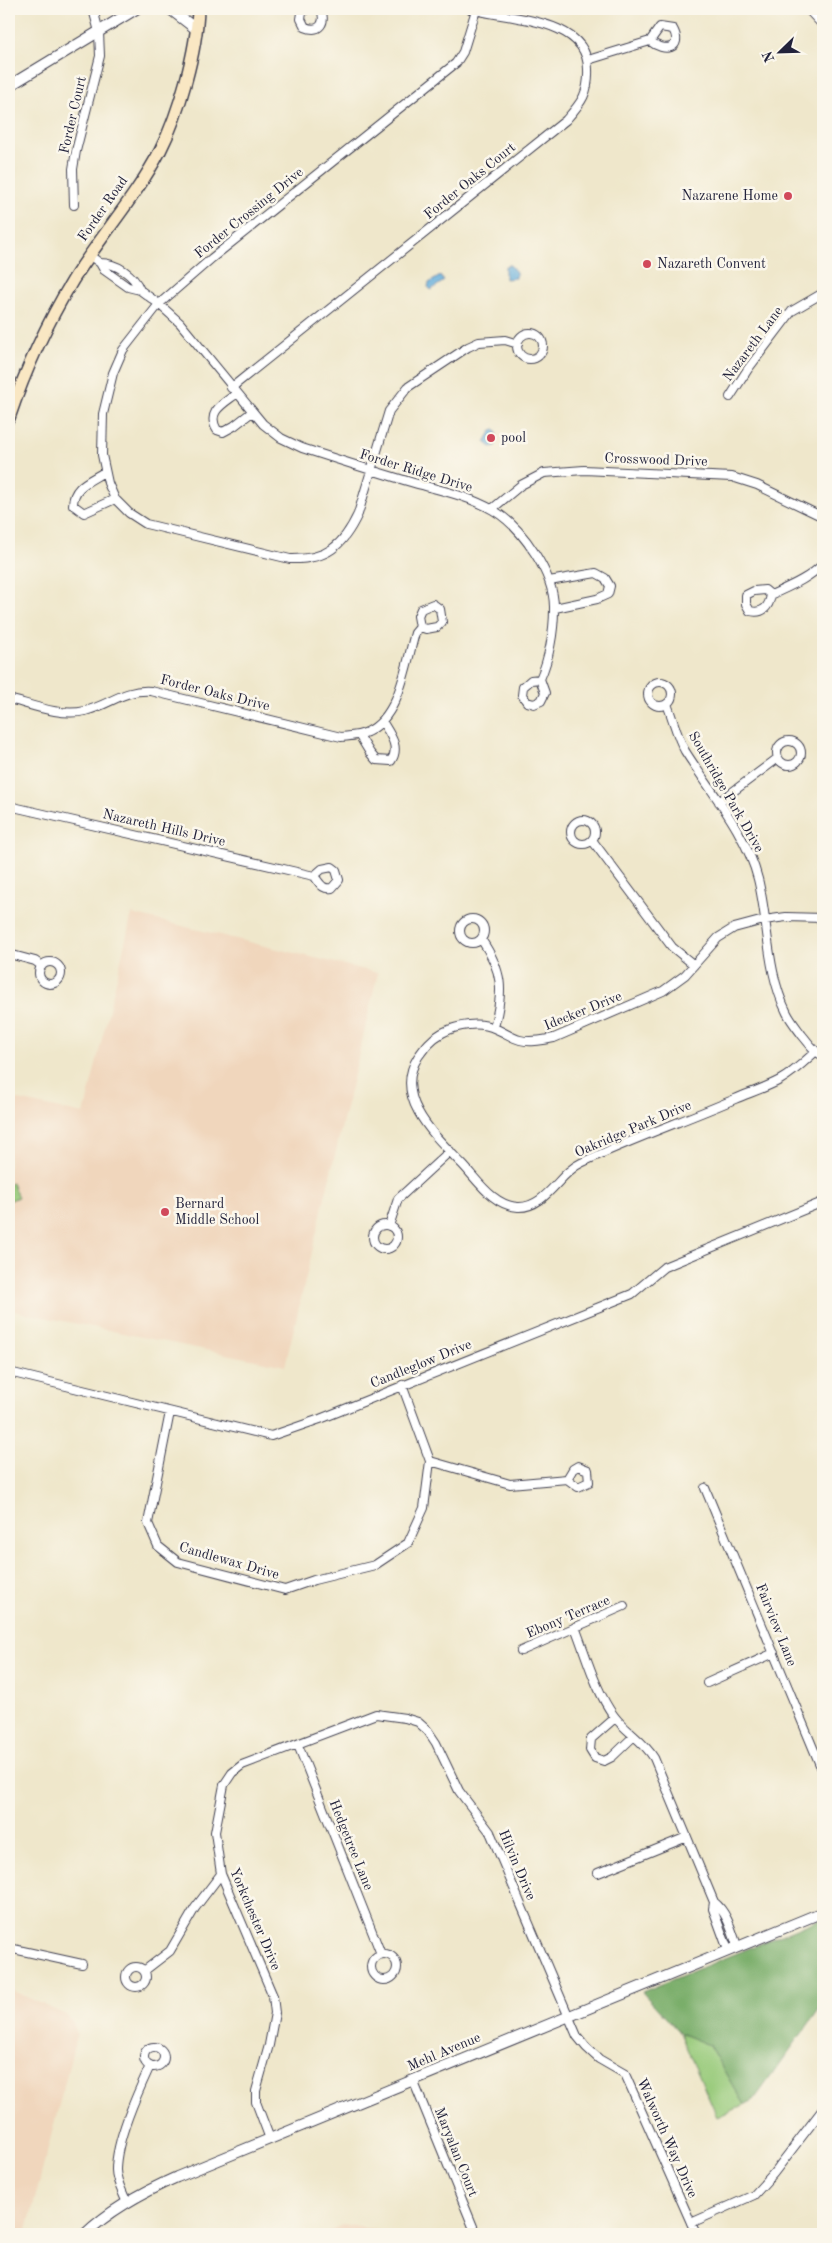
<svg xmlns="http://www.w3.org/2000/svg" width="832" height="2243" font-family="'Old Standard TT',serif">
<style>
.built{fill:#f0d6bc}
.green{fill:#98ca7a;stroke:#5d765a}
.forest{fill:#7aae6a;stroke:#4e6852}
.water{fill:#62acda;stroke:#42678a}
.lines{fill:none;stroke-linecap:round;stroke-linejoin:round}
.minor-casing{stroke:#414051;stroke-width:10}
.tertiary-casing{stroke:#414051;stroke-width:12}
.secondary-casing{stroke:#414051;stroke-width:14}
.minor{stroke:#fff;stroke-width:8}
.tertiary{stroke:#fff;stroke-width:10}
.secondary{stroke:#f9e7c3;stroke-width:11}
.poi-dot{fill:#d1495b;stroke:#fbf7ec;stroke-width:2}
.labels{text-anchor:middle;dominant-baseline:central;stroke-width:5;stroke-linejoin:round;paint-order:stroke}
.street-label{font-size:14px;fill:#22223b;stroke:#fbf7ec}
.poi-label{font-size:14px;fill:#22223b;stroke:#fbf7ec;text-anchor:start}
</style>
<rect width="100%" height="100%" fill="#fbf7ec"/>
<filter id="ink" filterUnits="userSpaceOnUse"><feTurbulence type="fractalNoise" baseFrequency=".02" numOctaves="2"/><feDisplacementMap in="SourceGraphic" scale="10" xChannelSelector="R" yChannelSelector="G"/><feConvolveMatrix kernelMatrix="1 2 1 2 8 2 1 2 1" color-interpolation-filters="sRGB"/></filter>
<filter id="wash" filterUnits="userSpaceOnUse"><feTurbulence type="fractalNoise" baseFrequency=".0096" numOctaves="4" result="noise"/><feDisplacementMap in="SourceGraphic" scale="20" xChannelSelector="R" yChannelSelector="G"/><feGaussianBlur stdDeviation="1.12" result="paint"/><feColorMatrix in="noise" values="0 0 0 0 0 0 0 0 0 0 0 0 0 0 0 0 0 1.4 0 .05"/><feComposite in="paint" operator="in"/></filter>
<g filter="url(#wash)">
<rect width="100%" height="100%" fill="#efe7cb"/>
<path class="built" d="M 132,914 L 378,973 L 285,1366 L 9,1310 L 9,1098 L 84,1114 Z
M 9,1989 L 68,2016 L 73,2023 L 77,2034 L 26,2234 L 9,2234 Z
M 344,2224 L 395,2234 L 396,2234 L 323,2234 Z"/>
<path class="green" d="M 12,1183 L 18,1197 L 9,1201 L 9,1184 Z
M 680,2033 L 709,2045 L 744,2105 L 717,2117 Z"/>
<path class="forest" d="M 823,1918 L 823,2004 L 754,2100 L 744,2105 L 709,2045 L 680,2033 L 642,1992 Z"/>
<path class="water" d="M 510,265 L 516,272 L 516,278 L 505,279 L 505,266 Z
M 440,276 L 444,281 L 431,290 L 428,287 L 429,283 Z
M 495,429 L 497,434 L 493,441 L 496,446 L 491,447 L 485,442 L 492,430 Z"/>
</g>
<g filter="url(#ink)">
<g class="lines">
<g class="minor-casing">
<path id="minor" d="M 306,9 L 302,13 L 301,19 L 305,27 C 320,33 326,23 321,9
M 476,10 L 463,52 L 456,63 L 212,258 L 159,304 L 123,350 L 113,373 L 103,414 L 102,455 L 108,483 L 115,499 L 129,513 L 146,524 L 290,559 C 327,560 343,546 358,514 L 389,411 L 408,387 L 468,347 L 479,342 L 505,340 L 518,344
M 588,60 L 650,41 C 664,53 684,49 673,29 L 660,27 L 650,41
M 74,205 L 73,169 L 76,151 L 100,56 L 99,32 L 93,9
M 89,255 L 100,263 L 104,270 L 128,287 L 140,290 L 159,304 L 180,323 L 263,424 L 281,438 L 302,448 C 339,460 376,472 414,483 C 440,490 469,496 493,510 C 522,527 555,575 554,609 C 554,632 549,659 540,679 L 531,680 L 523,687 L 522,695 L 527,702 L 534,704 L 541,701 L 545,693 L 540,679
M 100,263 C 117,263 134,275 140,290
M517 346a13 13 0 1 1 26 0a13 13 0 1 1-26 0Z
M 231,388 L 566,120 C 582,102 589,93 588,69 C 588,17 505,19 470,9
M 236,394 C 223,404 206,412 217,430 L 223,432 L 234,426 L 252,412
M 730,397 L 748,369 L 792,311 L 823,293
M 104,472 C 90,481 73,486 73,505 L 84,513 L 115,499
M 492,509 L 521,485 L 544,473 L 584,470 L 732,477 L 757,485 L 823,517
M 549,581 L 596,573 L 605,578 L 610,586 L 608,594 L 597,599 L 555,608
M 765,590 L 771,595 C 769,607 763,614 750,611 L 746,604 L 746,595 L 754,591 Z
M 771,595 C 790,586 808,579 823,564
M648 694a12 12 0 1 1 24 0a12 12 0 1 1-24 0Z
M 9,699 C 32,705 61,717 85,711 C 110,705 123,689 151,691 L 341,737 C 350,736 359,736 367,732 C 400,717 406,664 415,633 L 420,627 L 418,616 L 421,609 L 433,604 L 440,609 L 442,622 L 437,627 L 426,629 L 420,627
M 667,704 C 673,719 677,737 685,751 C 710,791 746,832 758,879 C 769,923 766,971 787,1013 C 791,1021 797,1028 802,1035 C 809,1043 813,1051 823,1056
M 359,735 L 370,753 L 376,760 L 391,761 C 401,747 389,733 382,721
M777 753a12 12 0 1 1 24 0a12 12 0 1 1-24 0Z
M 719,802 L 778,758
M 9,806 L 314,876 C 320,883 322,890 332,888 L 339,880 L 336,870 L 332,867 L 322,869 L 314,876
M571 832a12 12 0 1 1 24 0a12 12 0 1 1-24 0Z
M 592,840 L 672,947 L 694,965
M460 931a12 12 0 1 1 24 0a12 12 0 1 1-24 0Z
M 481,939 C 503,971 504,991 494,1027
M 9,954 L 35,961 L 42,966
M39 973a11 11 0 1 1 22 0a11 11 0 1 1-22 0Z
M 815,1052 C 804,1062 793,1073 780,1080 C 765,1088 749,1093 735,1099 C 684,1121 631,1139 581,1163 C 559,1173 546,1208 518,1207 C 494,1206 478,1181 463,1165 C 436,1137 392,1098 418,1057 C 425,1047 431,1039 442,1033 C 457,1025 480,1021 496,1029 C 504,1032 512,1038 520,1040 C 531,1043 543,1040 554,1038 L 663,991 L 685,975 L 718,938 L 734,928 L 764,920 L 786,917 L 823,918
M373 1237a12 12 0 1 1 24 0a12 12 0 1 1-24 0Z
M 389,1226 L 398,1199 L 450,1151
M 9,1372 L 271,1436 L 320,1419 L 632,1294 L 664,1267 L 823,1202
M 170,1412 L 148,1523 L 158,1546 L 178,1562 L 285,1590 L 314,1580 L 375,1565 L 408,1543 L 424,1508 L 430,1461 L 402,1385
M 430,1461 L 510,1484 L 567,1479 L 578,1487 L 589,1482 L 588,1470 L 578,1466 L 573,1469 L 567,1479
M 705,1488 L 823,1772
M 575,1627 C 586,1655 596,1692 614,1716 C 626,1732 644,1741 654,1758 L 714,1902 C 727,1912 732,1931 737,1946
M 521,1651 L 624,1606
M 707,1683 L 774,1653
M 615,1718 L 591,1739 L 590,1750 L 595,1758 L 604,1761 L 612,1757 L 634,1736
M 298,1745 L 381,1954
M 598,1873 L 687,1837
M 714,1902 L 713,1909 L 728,1950
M 9,1948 L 82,1964
M371 1967a13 13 0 1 1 26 0a13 13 0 1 1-26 0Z
M126 1977a10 10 0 1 1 20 0a10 10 0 1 1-20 0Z
M 144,1971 L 170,1951 L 195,1908 L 221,1874
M144 2057a10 10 0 1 1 20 0a10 10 0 1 1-20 0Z
M 413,2080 L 476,2234
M 270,2139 L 256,2102 L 256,2091 L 269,2045 L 275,2013 L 273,1996 L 221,1874 L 215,1832 L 224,1785 L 232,1773 L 242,1765 L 376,1714 L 405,1718 L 418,1722 L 428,1731 L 436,1743 L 459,1791 L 490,1832 L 577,2036 L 586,2047 L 599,2059 L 625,2074 L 696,2234
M 127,2203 C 123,2193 116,2181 116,2170 C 116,2140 137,2094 150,2066
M 691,2223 L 754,2195 L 773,2174 L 823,2109"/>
</g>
<g class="tertiary-casing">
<path id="tertiary" d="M 170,9 L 196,29
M 809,9 L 823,24
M 9,86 L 136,9
M 85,2234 C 110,2210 145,2191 177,2177 L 823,1912"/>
</g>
<g class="secondary-casing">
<path id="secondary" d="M 9,418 C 25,371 47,323 73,280 C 100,237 136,197 160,151 C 179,114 197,50 198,9"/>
</g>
<use href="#minor" class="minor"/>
<use href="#tertiary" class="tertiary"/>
<use href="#secondary" class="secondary"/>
</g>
</g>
<g class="poi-dot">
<circle cx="788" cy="196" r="5"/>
<circle cx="647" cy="264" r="5"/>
<circle cx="491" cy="438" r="5"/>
<circle cx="165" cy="1212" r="5"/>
</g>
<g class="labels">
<g class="street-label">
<text transform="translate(73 115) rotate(-77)">Forder Court</text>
<text transform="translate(470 181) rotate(-39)">Forder Oaks Court</text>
<text transform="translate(103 209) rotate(-55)">Forder Road</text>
<text transform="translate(249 213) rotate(-39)">Forder Crossing Drive</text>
<text transform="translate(753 344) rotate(-53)">Nazareth Lane</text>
<text transform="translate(656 460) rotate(2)">Crosswood Drive</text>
<text transform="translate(416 471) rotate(17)">Forder Ridge Drive</text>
<text transform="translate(215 693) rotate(14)">Forder Oaks Drive</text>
<text transform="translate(726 792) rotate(60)">Southridge Park Drive</text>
<text transform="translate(164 828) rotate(13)">Nazareth Hills Drive</text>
<text transform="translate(583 1011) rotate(-22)">Idecker Drive</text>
<text transform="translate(633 1129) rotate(-23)">Oakridge Park Drive</text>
<text transform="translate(421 1364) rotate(-22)">Candleglow Drive</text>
<text transform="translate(229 1561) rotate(16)">Candlewax Drive</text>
<text transform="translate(568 1617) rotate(-23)">Ebony Terrace</text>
<text transform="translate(776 1625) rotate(68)">Fairview Lane</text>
<text transform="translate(351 1845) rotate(68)">Hedgetree Lane</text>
<text transform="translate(517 1865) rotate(67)">Hilvin Drive</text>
<text transform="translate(255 1919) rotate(67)">Yorkchester Drive</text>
<text transform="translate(444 2052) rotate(-23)">Mehl Avenue</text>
<text transform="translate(667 2138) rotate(66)">Walworth Way Drive</text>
<text transform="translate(456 2152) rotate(68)">Maryalan Court</text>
</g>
<g class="poi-label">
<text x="778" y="196" text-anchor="end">Nazarene Home</text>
<text x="657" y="264">Nazareth Convent</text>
<text x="501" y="438">pool</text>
<text x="175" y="1204">Bernard<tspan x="175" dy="16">Middle School</tspan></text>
</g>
</g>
<rect width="832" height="2243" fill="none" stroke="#fbf7ec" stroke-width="30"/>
<g transform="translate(780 52) rotate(247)" stroke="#fbf7ec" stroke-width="4" paint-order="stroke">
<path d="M0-4L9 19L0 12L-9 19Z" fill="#22223b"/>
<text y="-8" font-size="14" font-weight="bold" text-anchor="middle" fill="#22223b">N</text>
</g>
</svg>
